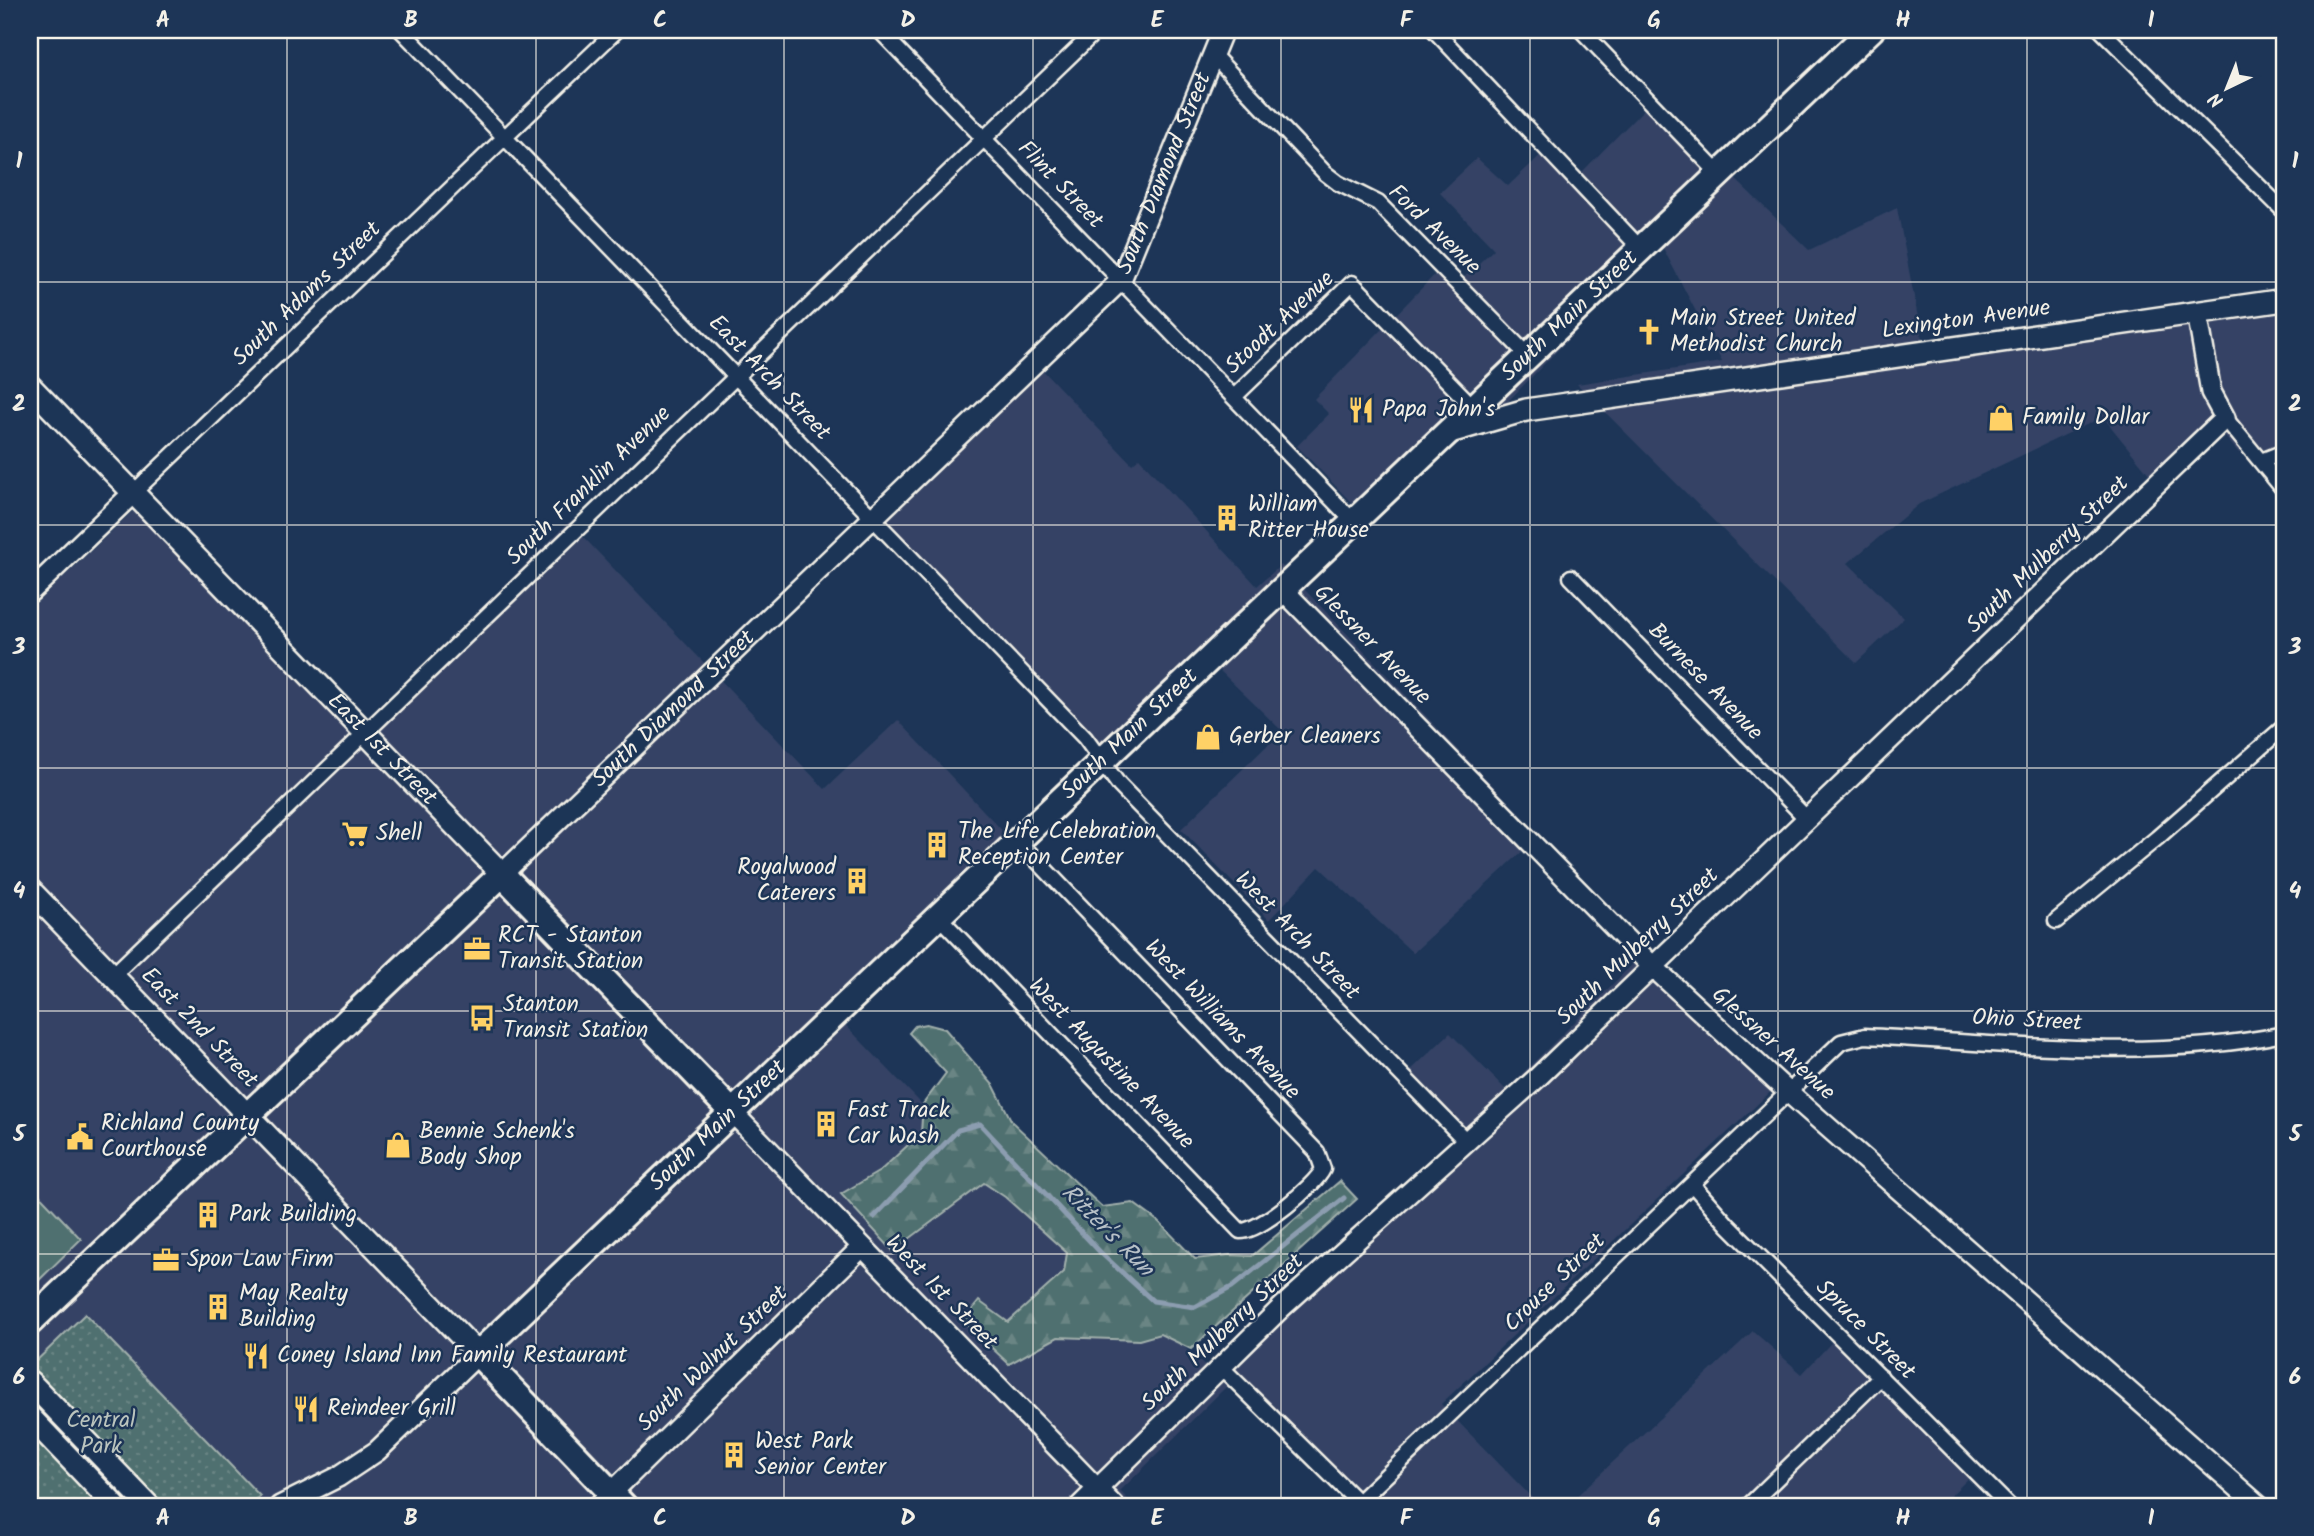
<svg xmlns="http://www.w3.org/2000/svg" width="2314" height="1536" font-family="Kalam,sans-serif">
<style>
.built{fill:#344365}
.grass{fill:#507070;stroke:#a2b0ac;stroke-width:2}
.forest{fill:url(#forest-firs);stroke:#a2b0ac;stroke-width:2}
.park{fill:url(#park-dots);stroke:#a2b0ac;stroke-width:2}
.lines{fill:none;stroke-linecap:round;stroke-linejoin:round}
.stream{stroke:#8c9db0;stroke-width:5}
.street-casing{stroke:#f4f1e8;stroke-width:19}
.secondary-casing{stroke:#f4f1e8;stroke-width:24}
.primary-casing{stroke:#f4f1e8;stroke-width:26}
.highway-casing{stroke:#f4f1e8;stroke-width:30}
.street{stroke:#1d3557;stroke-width:14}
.secondary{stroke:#1d3557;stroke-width:19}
.primary{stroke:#1d3557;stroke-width:21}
.highway{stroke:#1d3557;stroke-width:24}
.grid{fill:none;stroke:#f4f1e8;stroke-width:2;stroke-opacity:0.55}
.labels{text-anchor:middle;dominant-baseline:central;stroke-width:5;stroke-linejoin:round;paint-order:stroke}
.street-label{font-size:23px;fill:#f4f1e8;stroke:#1d3557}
.poi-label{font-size:23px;fill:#f4f1e8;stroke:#1d3557;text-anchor:start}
.park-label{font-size:23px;fill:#bbc4be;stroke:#1d3557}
.water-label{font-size:24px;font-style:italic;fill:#b7c0c7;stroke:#1d3557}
.neatline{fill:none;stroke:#f4f1e8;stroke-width:2.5}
.grid-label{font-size:23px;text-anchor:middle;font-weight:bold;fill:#f4f1e8}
</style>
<defs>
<pattern id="forest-firs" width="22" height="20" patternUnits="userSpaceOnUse" patternTransform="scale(1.75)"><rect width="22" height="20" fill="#507070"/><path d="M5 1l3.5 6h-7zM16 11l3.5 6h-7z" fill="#6a8584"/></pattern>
<pattern id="park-dots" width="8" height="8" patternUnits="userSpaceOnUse" patternTransform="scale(1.75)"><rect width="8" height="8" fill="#507070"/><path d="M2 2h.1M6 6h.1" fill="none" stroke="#6a8584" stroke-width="1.8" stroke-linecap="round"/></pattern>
</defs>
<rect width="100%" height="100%" fill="#1d3557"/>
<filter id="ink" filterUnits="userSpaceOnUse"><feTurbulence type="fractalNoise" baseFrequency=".0143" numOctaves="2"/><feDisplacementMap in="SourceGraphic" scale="14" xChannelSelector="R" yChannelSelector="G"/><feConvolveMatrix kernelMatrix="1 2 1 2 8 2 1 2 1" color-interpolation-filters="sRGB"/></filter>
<g filter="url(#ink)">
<path class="built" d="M 1653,100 L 1809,250 L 1897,208 L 1925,354 L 2284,297 L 2284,446 L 2239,453 L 2211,421 L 2154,480 L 2103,417 L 1919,504 L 1848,563 L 1904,618 L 1856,663 L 1577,384 L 1722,362 L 1661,244 L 1480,430 L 1434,459 L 1368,520 L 1297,446 L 1329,414 L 1314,399 L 1446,263 L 1462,279 L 1494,249 L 1440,193 L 1477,158 L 1508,186 L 1549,147 L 1578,176 Z
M 1037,364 L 1132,464 L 1139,458 L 1257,586 L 1281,565 L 1540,835 L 1413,953 L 1319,867 L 1269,920 L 1181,829 L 1282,731 L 1211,662 L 1114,758 L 881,516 Z
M 151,494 L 367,720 L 569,522 L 825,789 L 898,720 L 1012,841 L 833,1012 L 969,1153 L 1227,1386 L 1120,1491 L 1134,1506 L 30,1506 L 30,609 Z
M 1645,952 L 1782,1081 L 1441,1404 L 1540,1506 L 1336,1506 L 1355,1487 L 1229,1362 L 1468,1133 L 1409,1072 L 1450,1033 L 1506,1090 Z
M 1753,1331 L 1802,1374 L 1842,1331 L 1978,1469 L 1940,1506 L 1566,1506 Z"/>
<path class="grass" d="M 30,1185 L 81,1239 L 30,1289 Z"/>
<path class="forest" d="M 926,1024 L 945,1029 L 994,1086 L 1012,1122 L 1102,1207 L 1133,1203 L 1159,1222 L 1195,1259 L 1230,1255 L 1252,1256 L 1340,1181 L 1357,1199 L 1191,1349 L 1160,1334 L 1139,1340 L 1058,1337 L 1009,1364 L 963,1321 L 979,1301 L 1008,1322 L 1064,1272 L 1067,1253 L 1005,1197 L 984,1183 L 893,1251 L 841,1194 L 880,1171 L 921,1133 L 923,1104 L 946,1073 L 909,1033 L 915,1026 Z"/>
<path class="park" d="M 85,1314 L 260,1496 L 248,1506 L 30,1506 L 30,1367 Z"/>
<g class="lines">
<path class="stream" d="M 874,1217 L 958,1130 L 980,1124 L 1101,1253 L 1153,1301 L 1195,1307 L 1232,1287 L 1344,1198"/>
<g class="street-casing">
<path id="street" d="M 401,30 L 1085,738 L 1119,785 L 1465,1140
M 879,30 L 1354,522
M 1434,30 L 1640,248
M 1581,30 L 1719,174
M 2101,30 L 2284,211
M 1213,55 L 1325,173 L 1338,183 L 1378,203 L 1529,357
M 1234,397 L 1352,283 L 1475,409
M 2225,418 L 2284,490
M 2261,461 L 2284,452
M 133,493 L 617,30
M 1571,577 L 1807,819
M 939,917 L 1240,1231 C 1259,1232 1315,1186 1323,1169 L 1317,1152 L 1018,841
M 2056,921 L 2157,838 L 2284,727
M 112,976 L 1097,30
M 1692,1184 L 1728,1225 L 2009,1506
M 1221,1367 L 1358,1502
M 1354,1506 L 1841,1042 L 1865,1036 C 2003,1043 2147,1062 2284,1034
M 1748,1506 L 1881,1377"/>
</g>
<g class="secondary-casing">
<g id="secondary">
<path d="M 1282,589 L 1653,967 L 1788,1092 L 2259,1506"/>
<path d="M 30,592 L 133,493"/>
<path id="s1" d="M 502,874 L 1121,280 L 1223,30"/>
<path d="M 733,1113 L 1114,1506"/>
<path d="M 280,1506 L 338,1477 L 377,1451 L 478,1354"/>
<path d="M 598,1506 L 862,1247"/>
<path d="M 1080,1506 L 1281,1308 L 1537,1078 L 2225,418 L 2211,392 L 2197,312"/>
</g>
</g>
<g class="primary-casing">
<g id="primary">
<path id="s2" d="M 30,386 L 502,874"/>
<path d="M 1450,432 L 1526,410 L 2284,300"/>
<path d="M 30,890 L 478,1354"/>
<path d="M 30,1382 L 149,1506"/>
<path d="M 30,1417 L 115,1506"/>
</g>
</g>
<g class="highway-casing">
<g id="highway">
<path d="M 30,1322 L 502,874 L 733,1113"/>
<path id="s3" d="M 624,1506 L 478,1354 L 1871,30"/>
</g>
</g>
<use href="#street" class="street"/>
<use href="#secondary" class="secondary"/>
<use href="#primary" class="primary"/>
<use href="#highway" class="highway"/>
</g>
</g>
<path class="grid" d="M 287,30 L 287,1506M 536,30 L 536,1506M 784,30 L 784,1506M 1033,30 L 1033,1506M 1281,30 L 1281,1506M 1530,30 L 1530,1506M 1778,30 L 1778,1506M 2027,30 L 2027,1506M 30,282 L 2284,282M 30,525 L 2284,525M 30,768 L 2284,768M 30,1011 L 2284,1011M 30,1254 L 2284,1254"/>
<defs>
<g id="church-bare" transform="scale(2.1)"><path d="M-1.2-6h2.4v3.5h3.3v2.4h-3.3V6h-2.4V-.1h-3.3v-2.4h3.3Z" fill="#ffd166" stroke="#1d3557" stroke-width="2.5" paint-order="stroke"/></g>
<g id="restaurant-bare" transform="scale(2.1)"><path d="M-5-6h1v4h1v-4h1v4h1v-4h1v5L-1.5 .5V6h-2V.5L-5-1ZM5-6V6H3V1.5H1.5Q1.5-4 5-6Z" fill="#ffd166" stroke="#1d3557" stroke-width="2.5" paint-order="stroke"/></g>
<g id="shop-bare" transform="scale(2.1)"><path d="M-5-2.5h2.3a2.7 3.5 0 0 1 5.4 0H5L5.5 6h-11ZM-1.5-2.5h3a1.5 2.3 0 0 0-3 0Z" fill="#ffd166" stroke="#1d3557" stroke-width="2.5" paint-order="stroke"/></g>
<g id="building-bare" transform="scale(2.1)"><path d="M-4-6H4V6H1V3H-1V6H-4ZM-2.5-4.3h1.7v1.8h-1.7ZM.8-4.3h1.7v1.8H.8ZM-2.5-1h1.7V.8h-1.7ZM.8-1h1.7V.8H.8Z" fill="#ffd166" stroke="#1d3557" stroke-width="2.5" paint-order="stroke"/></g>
<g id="supermarket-bare" transform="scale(2.1)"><path d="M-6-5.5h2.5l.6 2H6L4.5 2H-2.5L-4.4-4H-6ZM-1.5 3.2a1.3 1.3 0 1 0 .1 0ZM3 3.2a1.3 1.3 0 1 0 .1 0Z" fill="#ffd166" stroke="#1d3557" stroke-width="2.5" paint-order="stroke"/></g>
<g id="office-bare" transform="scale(2.1)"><path d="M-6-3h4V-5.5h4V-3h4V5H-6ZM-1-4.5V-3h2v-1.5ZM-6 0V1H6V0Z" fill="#ffd166" stroke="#1d3557" stroke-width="2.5" paint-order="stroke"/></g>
<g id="bus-bare" transform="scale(2.1)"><path d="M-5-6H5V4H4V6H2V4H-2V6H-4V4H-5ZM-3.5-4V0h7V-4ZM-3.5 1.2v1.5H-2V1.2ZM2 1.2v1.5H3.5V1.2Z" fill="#ffd166" stroke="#1d3557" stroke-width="2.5" paint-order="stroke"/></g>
<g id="civic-bare" transform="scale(2.1)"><path d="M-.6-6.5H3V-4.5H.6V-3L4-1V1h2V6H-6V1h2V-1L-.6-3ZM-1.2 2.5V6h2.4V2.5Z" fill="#ffd166" stroke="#1d3557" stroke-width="2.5" paint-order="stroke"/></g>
</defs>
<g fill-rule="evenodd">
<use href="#church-bare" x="1649" y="332"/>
<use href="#restaurant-bare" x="1361" y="410"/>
<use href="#shop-bare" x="2001" y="418"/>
<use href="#building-bare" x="1227" y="518"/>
<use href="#shop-bare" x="1208" y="737"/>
<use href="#supermarket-bare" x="355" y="834"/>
<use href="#building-bare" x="937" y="845"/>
<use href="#building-bare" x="857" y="881"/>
<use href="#office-bare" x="477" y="949"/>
<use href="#bus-bare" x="482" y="1018"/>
<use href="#building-bare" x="826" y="1124"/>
<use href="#civic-bare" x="80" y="1137"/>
<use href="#shop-bare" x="398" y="1145"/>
<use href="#building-bare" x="208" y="1215"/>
<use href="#office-bare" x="166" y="1260"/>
<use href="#building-bare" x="218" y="1307"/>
<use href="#restaurant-bare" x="256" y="1356"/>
<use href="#restaurant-bare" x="306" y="1409"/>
<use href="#building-bare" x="734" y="1455"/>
</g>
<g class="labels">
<g class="street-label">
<text stroke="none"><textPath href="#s1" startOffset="973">South Diamond Street</textPath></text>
<text transform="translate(1060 185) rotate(46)">Flint Street</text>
<text transform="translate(1434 230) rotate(44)">Ford Avenue</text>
<text transform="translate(307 294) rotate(-44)">South Adams Street</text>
<text stroke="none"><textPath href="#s3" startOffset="1717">South Main Street</textPath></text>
<text transform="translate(1966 320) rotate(-8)">Lexington Avenue</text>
<text transform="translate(1280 323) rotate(-43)">Stoodt Avenue</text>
<text transform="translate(769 378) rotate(46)">East Arch Street</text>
<text transform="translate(589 486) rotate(-44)">South Franklin Avenue</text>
<text transform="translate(2048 555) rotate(-44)">South Mulberry Street</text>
<text transform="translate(1372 645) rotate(46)">Glessner Avenue</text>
<text transform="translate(1705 682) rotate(46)">Burnese Avenue</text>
<text stroke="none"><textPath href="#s1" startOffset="238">South Diamond Street</textPath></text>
<text stroke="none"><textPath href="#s3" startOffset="1110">South Main Street</textPath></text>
<text stroke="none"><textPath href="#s2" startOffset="506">East 1st Street</textPath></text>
<text transform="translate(1297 936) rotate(46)">West Arch Street</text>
<text transform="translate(1638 947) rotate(-44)">South Mulberry Street</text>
<text transform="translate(1222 1020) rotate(46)">West Williams Avenue</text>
<text transform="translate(2027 1021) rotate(3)">Ohio Street</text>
<text transform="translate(199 1028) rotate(46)">East 2nd Street</text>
<text transform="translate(1773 1044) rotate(42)">Glessner Avenue</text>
<text transform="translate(1111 1064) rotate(46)">West Augustine Avenue</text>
<text stroke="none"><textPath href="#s3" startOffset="542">South Main Street</textPath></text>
<text transform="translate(1555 1283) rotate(-44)">Crouse Street</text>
<text transform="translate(941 1293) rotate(46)">West 1st Street</text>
<text transform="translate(1865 1330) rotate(45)">Spruce Street</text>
<text transform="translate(1223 1333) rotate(-44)">South Mulberry Street</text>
<text transform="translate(713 1359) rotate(-44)">South Walnut Street</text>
</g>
<g class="poi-label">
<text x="1670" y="319">Main Street United<tspan x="1670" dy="26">Methodist Church</tspan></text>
<text x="1382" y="410">Papa John's</text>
<text x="2022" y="418">Family Dollar</text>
<text x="1248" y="505">William<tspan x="1248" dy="26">Ritter House</tspan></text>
<text x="1229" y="737">Gerber Cleaners</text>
<text x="958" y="832">The Life Celebration<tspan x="958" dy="26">Reception Center</tspan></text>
<text x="376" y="834">Shell</text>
<text x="836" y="868" text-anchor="end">Royalwood<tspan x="836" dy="26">Caterers</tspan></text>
<text x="498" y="936">RCT - Stanton<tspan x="498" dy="26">Transit Station</tspan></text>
<text x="503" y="1005">Stanton<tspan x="503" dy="26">Transit Station</tspan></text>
<text x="847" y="1111">Fast Track<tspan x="847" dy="26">Car Wash</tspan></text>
<text x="101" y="1124">Richland County<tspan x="101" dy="26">Courthouse</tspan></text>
<text x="419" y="1132">Bennie Schenk's<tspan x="419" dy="26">Body Shop</tspan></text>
<text x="229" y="1215">Park Building</text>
<text x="187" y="1260">Spon Law Firm</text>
<text x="239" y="1294">May Realty<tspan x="239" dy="26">Building</tspan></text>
<text x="277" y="1356">Coney Island Inn Family Restaurant</text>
<text x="327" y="1409">Reindeer Grill</text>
<text x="755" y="1442">West Park<tspan x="755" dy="26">Senior Center</tspan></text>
</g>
<g class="park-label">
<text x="101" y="1421">Central<tspan x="101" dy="26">Park</tspan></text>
</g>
<g class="water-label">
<text transform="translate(1107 1231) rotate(45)">Ritter's Run</text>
</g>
</g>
<rect width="2314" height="1536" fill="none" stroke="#1d3557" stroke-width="77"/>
<g transform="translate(2227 88) rotate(223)" stroke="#1d3557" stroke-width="5" paint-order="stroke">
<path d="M0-5L12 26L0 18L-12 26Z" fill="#f4f1e8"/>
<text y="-10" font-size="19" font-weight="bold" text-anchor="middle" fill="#f4f1e8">N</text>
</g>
<rect x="38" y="38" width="2238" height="1460" class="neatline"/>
<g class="grid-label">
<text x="163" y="27">A</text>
<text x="411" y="27">B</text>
<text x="660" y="27">C</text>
<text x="908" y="27">D</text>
<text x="1157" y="27">E</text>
<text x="1406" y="27">F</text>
<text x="1654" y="27">G</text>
<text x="1903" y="27">H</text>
<text x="2151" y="27">I</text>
<text x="19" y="168">1</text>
<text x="2295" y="168">1</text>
<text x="19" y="411">2</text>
<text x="2295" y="411">2</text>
<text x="19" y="654">3</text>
<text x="2295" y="654">3</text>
<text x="19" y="898">4</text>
<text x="2295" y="898">4</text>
<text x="19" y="1141">5</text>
<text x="2295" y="1141">5</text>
<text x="19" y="1384">6</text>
<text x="2295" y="1384">6</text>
<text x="163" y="1525">A</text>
<text x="411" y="1525">B</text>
<text x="660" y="1525">C</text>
<text x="908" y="1525">D</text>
<text x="1157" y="1525">E</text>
<text x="1406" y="1525">F</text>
<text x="1654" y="1525">G</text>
<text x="1903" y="1525">H</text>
<text x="2151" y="1525">I</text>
</g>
</svg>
